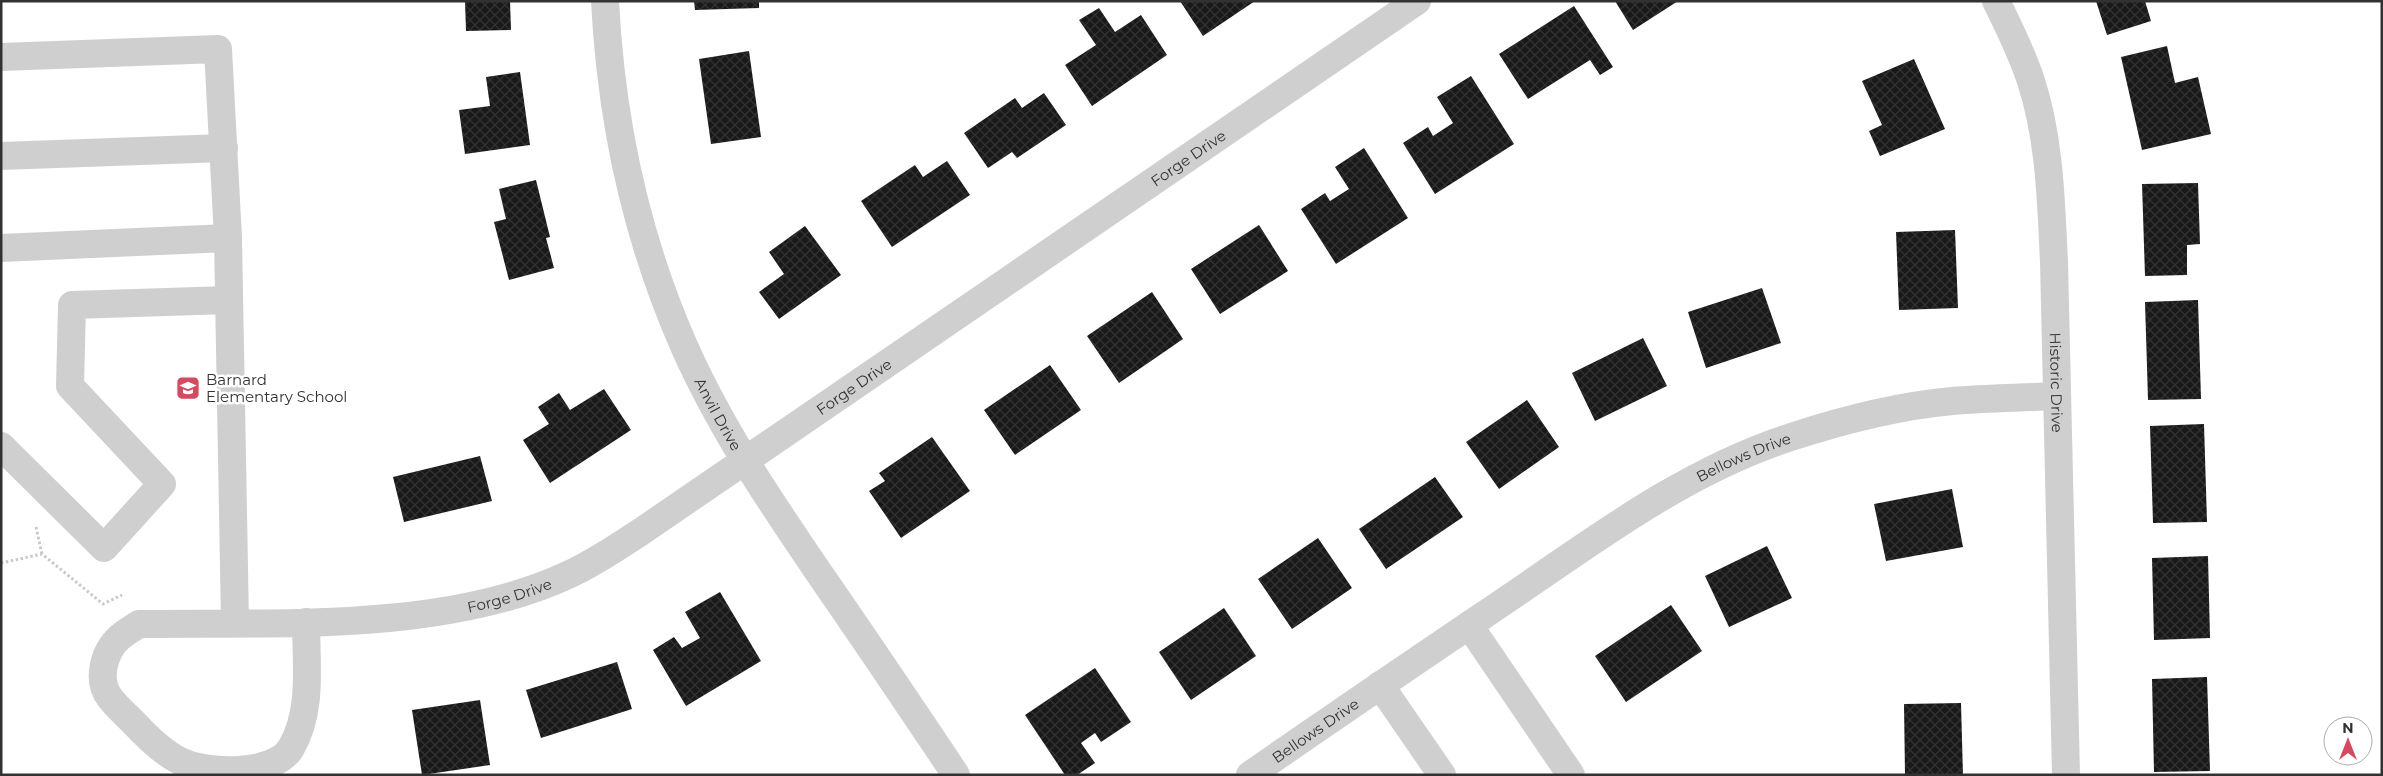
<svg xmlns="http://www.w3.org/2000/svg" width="2383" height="776" font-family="Montserrat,sans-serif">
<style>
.building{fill:url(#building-cross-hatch)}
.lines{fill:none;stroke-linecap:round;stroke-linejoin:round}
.path{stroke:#c9c9c9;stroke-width:3;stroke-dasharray:2.5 2.5;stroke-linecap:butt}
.minor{stroke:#cfcfcf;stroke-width:28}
.labels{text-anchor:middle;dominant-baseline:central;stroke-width:5;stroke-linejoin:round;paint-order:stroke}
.street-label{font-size:15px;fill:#323232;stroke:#fff}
.poi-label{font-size:15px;fill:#323232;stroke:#fff;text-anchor:start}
</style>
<defs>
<pattern id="building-cross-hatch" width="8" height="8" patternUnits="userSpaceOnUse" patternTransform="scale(1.25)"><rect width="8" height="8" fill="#191919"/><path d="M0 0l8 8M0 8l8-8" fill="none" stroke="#323232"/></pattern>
</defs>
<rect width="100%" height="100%" fill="#fff"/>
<path class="building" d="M 465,1 L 510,1 L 511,30 L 466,31 Z
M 694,1 L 759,1 L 759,8 L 695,10 Z
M 1180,1 L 1255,1 L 1203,36 Z
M 1615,1 L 1678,1 L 1633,30 Z
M 2096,1 L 2145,1 L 2151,21 L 2107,35 Z
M 1574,6 L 1613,67 L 1600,75 L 1590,60 L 1528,99 L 1499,54 Z
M 1099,8 L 1115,32 L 1141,15 L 1167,55 L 1092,106 L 1065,65 L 1096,45 L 1079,20 Z
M 2167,46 L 2175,83 L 2198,77 L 2211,134 L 2142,150 L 2121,57 Z
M 749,51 L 761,137 L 711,144 L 699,59 Z
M 1914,59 L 1945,129 L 1880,156 L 1869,131 L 1882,125 L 1862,81 Z
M 520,72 L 530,145 L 465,154 L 459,110 L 490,106 L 486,77 Z
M 1471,76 L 1514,144 L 1435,194 L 1403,143 L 1428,127 L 1433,136 L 1453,123 L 1437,97 Z
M 1044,93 L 1066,125 L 1017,158 L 1012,152 L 988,168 L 964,133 L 1015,98 L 1022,108 Z
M 1364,148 L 1408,218 L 1336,264 L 1301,209 L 1325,193 L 1330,201 L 1349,189 L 1335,167 Z
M 947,161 L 970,195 L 892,247 L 861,201 L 915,165 L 923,177 Z
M 536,180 L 550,237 L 546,238 L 554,268 L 509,280 L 494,222 L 506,219 L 499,189 Z
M 2198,183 L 2200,244 L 2187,245 L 2187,275 L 2145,276 L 2142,184 Z
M 1259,225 L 1288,271 L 1220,314 L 1191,269 Z
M 805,226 L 841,275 L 779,319 L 759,292 L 784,274 L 769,252 Z
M 1955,230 L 1958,308 L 1899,310 L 1896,232 Z
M 1762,288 L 1781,343 L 1706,368 L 1688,312 Z
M 1152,292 L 1183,339 L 1119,383 L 1087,336 Z
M 2198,300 L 2201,399 L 2148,400 L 2145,302 Z
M 1643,338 L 1667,386 L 1595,421 L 1572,373 Z
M 1050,365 L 1081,410 L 1015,455 L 984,410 Z
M 604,389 L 631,430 L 550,483 L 523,440 L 549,424 L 538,407 L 559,393 L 570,410 Z
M 1527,400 L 1559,447 L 1499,489 L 1466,442 Z
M 2204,424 L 2207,522 L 2153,523 L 2150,426 Z
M 932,437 L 970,491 L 901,538 L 869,491 L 885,481 L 879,473 Z
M 480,456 L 492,501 L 404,522 L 393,477 Z
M 1435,477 L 1463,517 L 1386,569 L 1359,529 Z
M 1952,489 L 1963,547 L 1886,561 L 1874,504 Z
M 1318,538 L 1352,588 L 1292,629 L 1258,579 Z
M 1767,546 L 1792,598 L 1729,627 L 1705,576 Z
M 2208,556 L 2210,638 L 2154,640 L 2152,558 Z
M 720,592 L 761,661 L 686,706 L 653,650 L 674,637 L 682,648 L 700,638 L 685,612 Z
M 1671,605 L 1702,651 L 1626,702 L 1595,656 Z
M 1224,608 L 1256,656 L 1191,700 L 1159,652 Z
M 617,662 L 632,709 L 541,738 L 526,690 Z
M 1095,668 L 1131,722 L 1101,742 L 1095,733 L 1081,743 L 1095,763 L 1077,775 L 1065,775 L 1025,715 Z
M 2207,677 L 2210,771 L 2154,772 L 2152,679 Z
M 480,700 L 490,765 L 422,775 L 412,710 Z
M 1961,703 L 1963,775 L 1905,775 L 1904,704 Z"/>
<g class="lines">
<path class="path" d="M 36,527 L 42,554
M 1,563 L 42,554 L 103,604 L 122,595"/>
<g class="minor">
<path id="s1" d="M 605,1 C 611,120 636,237 684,346 C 720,427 768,498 817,570 C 864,638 910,706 956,775"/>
<path id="s2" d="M 1996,1 C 2009,27 2022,54 2031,81 C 2050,140 2051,201 2054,262 L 2066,775"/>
<path d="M 1,57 L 218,49 L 228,238 L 235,622"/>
<path d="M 1,156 L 224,148"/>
<path d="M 1,248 L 228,238"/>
<path d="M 1,446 L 104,548 L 162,484 L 70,386 L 72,305 L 229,300"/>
<path id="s3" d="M 306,622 C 306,663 313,711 291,748 C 275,776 205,774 180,761 C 162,752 147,737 134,723 C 126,715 117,707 110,698 C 96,680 104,651 120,637 C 126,632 133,628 139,624 C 275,622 445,633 570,574 C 596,562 619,546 642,531 L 1417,1"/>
<path d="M 1469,625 L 1571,775"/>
<path d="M 1380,685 L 1442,775"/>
<path id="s4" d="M 1250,775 C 1339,713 1428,653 1518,592 C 1604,533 1691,469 1791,437 C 1843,420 1898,406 1952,401 C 1987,398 2022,398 2057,396"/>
</g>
</g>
<defs>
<g id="school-square" transform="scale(1.25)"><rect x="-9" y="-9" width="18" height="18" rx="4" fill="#d34a61" stroke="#fff"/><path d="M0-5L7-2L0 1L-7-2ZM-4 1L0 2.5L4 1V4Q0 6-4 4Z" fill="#fff"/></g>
</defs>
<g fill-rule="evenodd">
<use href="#school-square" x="188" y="388"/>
</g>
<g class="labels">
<g class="street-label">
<text stroke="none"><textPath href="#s3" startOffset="1615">Forge Drive</textPath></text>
<text stroke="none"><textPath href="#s2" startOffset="391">Historic Drive</textPath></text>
<text stroke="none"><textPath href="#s3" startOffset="1210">Forge Drive</textPath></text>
<text stroke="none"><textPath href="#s1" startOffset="432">Anvil Drive</textPath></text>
<text stroke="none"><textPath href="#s4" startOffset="588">Bellows Drive</textPath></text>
<text stroke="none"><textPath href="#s3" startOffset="805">Forge Drive</textPath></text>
<text stroke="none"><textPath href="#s4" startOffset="79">Bellows Drive</textPath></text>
</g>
<g class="poi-label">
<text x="206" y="379">Barnard<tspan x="206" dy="17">Elementary School</tspan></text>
</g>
</g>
<rect width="2383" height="776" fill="none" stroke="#323232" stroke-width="5"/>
<g transform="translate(2348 741)"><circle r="24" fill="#ffffff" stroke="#adadad"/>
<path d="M0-4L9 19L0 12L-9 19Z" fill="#d34a61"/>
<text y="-8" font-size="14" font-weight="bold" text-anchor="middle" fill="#323232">N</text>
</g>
</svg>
